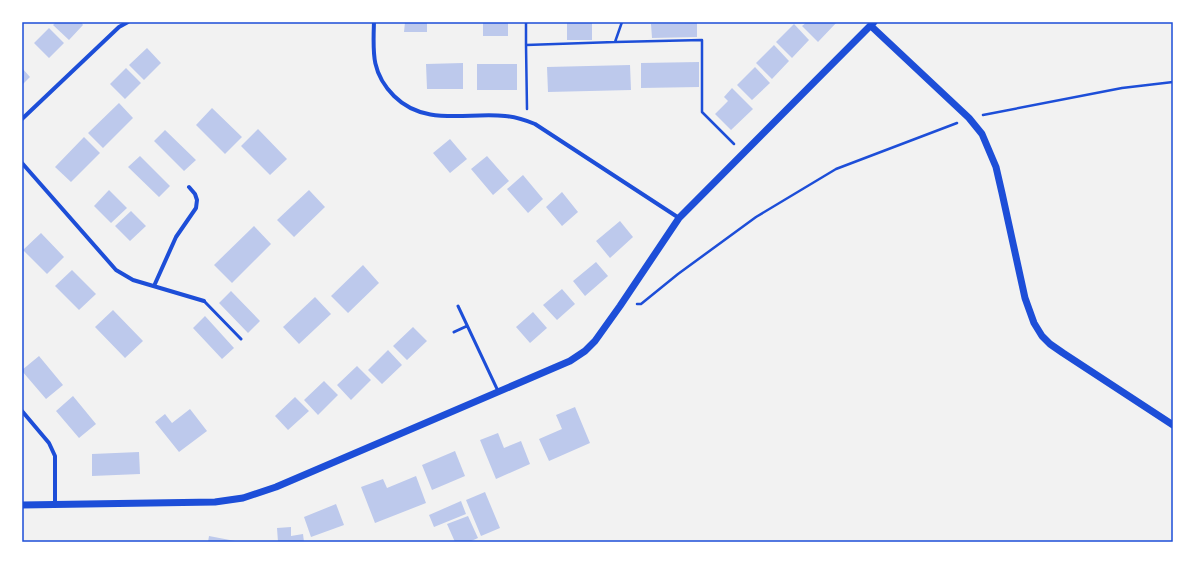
<svg xmlns="http://www.w3.org/2000/svg" width="1195" height="564" font-family="'Noto Sans',sans-serif">
<style>
.building{fill:#bdc9ec}
.lines{fill:none;stroke-linecap:round;stroke-linejoin:round}
.path{stroke:#1d4ed8;stroke-width:2.5}
.service{stroke:#1d4ed8;stroke-width:3}
.minor{stroke:#1d4ed8;stroke-width:4}
.tertiary{stroke:#1d4ed8;stroke-width:7}
.neatline{fill:none;stroke:#1d4ed8;stroke-width:1.5}
</style>
<rect width="100%" height="100%" fill="#f2f2f2"/>
<path class="building" d="M 56,22 L 81,22 L 83,25 L 69,40 L 53,25 Z
M 405,22 L 427,22 L 427,32 L 404,32 Z
M 483,22 L 508,22 L 508,36 L 483,36 Z
M 567,22 L 592,22 L 592,40 L 567,40 Z
M 807,22 L 837,22 L 818,42 L 802,26 Z
M 697,23 L 697,37 L 652,38 L 651,24 Z
M 794,24 L 809,40 L 792,58 L 776,42 Z
M 49,28 L 64,43 L 49,58 L 34,43 Z
M 774,45 L 789,61 L 772,79 L 756,63 Z
M 147,48 L 161,63 L 144,80 L 129,65 Z
M 699,62 L 699,87 L 641,88 L 641,63 Z
M 463,63 L 463,89 L 427,89 L 426,64 Z
M 477,64 L 517,64 L 517,90 L 477,90 Z
M 630,65 L 631,90 L 548,92 L 547,67 Z
M 755,67 L 770,83 L 752,100 L 737,85 Z
M 22,68 L 30,77 L 22,85 Z
M 126,68 L 141,83 L 125,99 L 110,84 Z
M 732,88 L 753,109 L 731,130 L 715,114 L 728,101 L 724,97 Z
M 119,103 L 133,118 L 103,148 L 88,133 Z
M 212,108 L 242,137 L 225,154 L 196,125 Z
M 258,129 L 287,159 L 270,175 L 241,146 Z
M 165,130 L 196,160 L 184,171 L 154,141 Z
M 84,137 L 100,153 L 71,182 L 55,167 Z
M 450,139 L 467,159 L 450,173 L 433,153 Z
M 140,156 L 170,186 L 159,197 L 128,167 Z
M 487,156 L 509,181 L 493,195 L 471,169 Z
M 523,175 L 543,199 L 528,213 L 507,189 Z
M 109,190 L 127,208 L 111,223 L 94,206 Z
M 309,190 L 325,207 L 294,237 L 277,220 Z
M 562,192 L 578,212 L 562,226 L 546,207 Z
M 131,211 L 146,226 L 130,241 L 115,226 Z
M 620,221 L 633,237 L 610,258 L 596,241 Z
M 254,226 L 271,244 L 232,283 L 214,265 Z
M 41,233 L 64,257 L 47,274 L 23,250 Z
M 596,262 L 608,276 L 585,296 L 573,281 Z
M 363,265 L 379,283 L 348,313 L 331,296 Z
M 72,270 L 96,294 L 79,310 L 55,286 Z
M 562,289 L 575,304 L 557,320 L 543,305 Z
M 231,291 L 260,321 L 248,333 L 219,303 Z
M 315,297 L 331,314 L 299,344 L 283,327 Z
M 113,310 L 143,341 L 125,358 L 95,327 Z
M 533,312 L 547,328 L 530,343 L 516,327 Z
M 205,316 L 234,348 L 222,359 L 193,328 Z
M 413,327 L 427,341 L 407,360 L 393,346 Z
M 388,350 L 402,365 L 382,384 L 368,370 Z
M 39,356 L 63,385 L 46,399 L 22,371 L 22,370 Z
M 357,366 L 371,380 L 351,400 L 337,385 Z
M 324,381 L 338,395 L 318,415 L 304,400 Z
M 73,396 L 96,424 L 79,438 L 56,411 Z
M 295,397 L 309,411 L 288,430 L 275,416 Z
M 575,407 L 590,443 L 549,461 L 539,439 L 562,429 L 556,415 Z
M 190,409 L 207,431 L 179,452 L 155,422 L 165,414 L 172,423 Z
M 498,433 L 504,448 L 521,441 L 530,464 L 496,479 L 480,440 Z
M 455,451 L 465,476 L 432,490 L 422,465 Z
M 139,452 L 140,474 L 92,476 L 92,454 Z
M 416,476 L 426,503 L 375,523 L 361,487 L 383,479 L 387,488 Z
M 485,492 L 500,528 L 481,536 L 466,500 Z
M 461,501 L 466,514 L 434,527 L 429,515 Z
M 336,504 L 344,525 L 311,537 L 304,517 Z
M 468,516 L 478,538 L 469,542 L 455,542 L 447,524 Z
M 291,527 L 291,536 L 303,534 L 304,542 L 278,542 L 277,528 Z
M 209,536 L 235,541 L 235,542 L 208,542 Z"/>
<g class="lines">
<path class="path" d="M 526,22 L 526,45
M 615,42 L 702,40 L 702,112 L 734,144
M 527,109 L 526,45 L 615,42 L 622,22
M 983,115 L 1122,88 L 1173,82
M 637,304 L 641,304 L 678,274 L 756,217 L 836,169 L 957,123"/>
<path class="service" d="M 204,301 L 241,339
M 458,306 L 498,391
M 454,332 L 467,326"/>
<path class="minor" d="M 374,22 C 373,52 371,73 394,96 C 425,127 467,112 505,116 C 516,117 525,120 535,124 L 679,218
M 22,119 L 119,27 L 128,22
M 22,163 L 116,270 L 133,280 L 204,301
M 154,286 L 176,237 L 196,208 L 197,200 L 195,194 L 189,187
M 22,411 L 49,443 L 55,456 L 55,504"/>
<path class="tertiary" d="M 871,26 L 969,118 L 982,134 L 996,167 L 1002,193 L 1025,298 L 1034,323 L 1042,336 L 1050,344 L 1063,353 L 1173,425
M 22,505 L 215,502 L 243,498 L 276,487 L 570,361 L 585,351 L 595,341 L 620,306 L 679,218 L 874,22"/>
</g>
<rect width="1195" height="564" fill="none" stroke="#ffffff" stroke-width="46"/>
<rect x="23" y="23" width="1149" height="518" class="neatline"/>
</svg>
